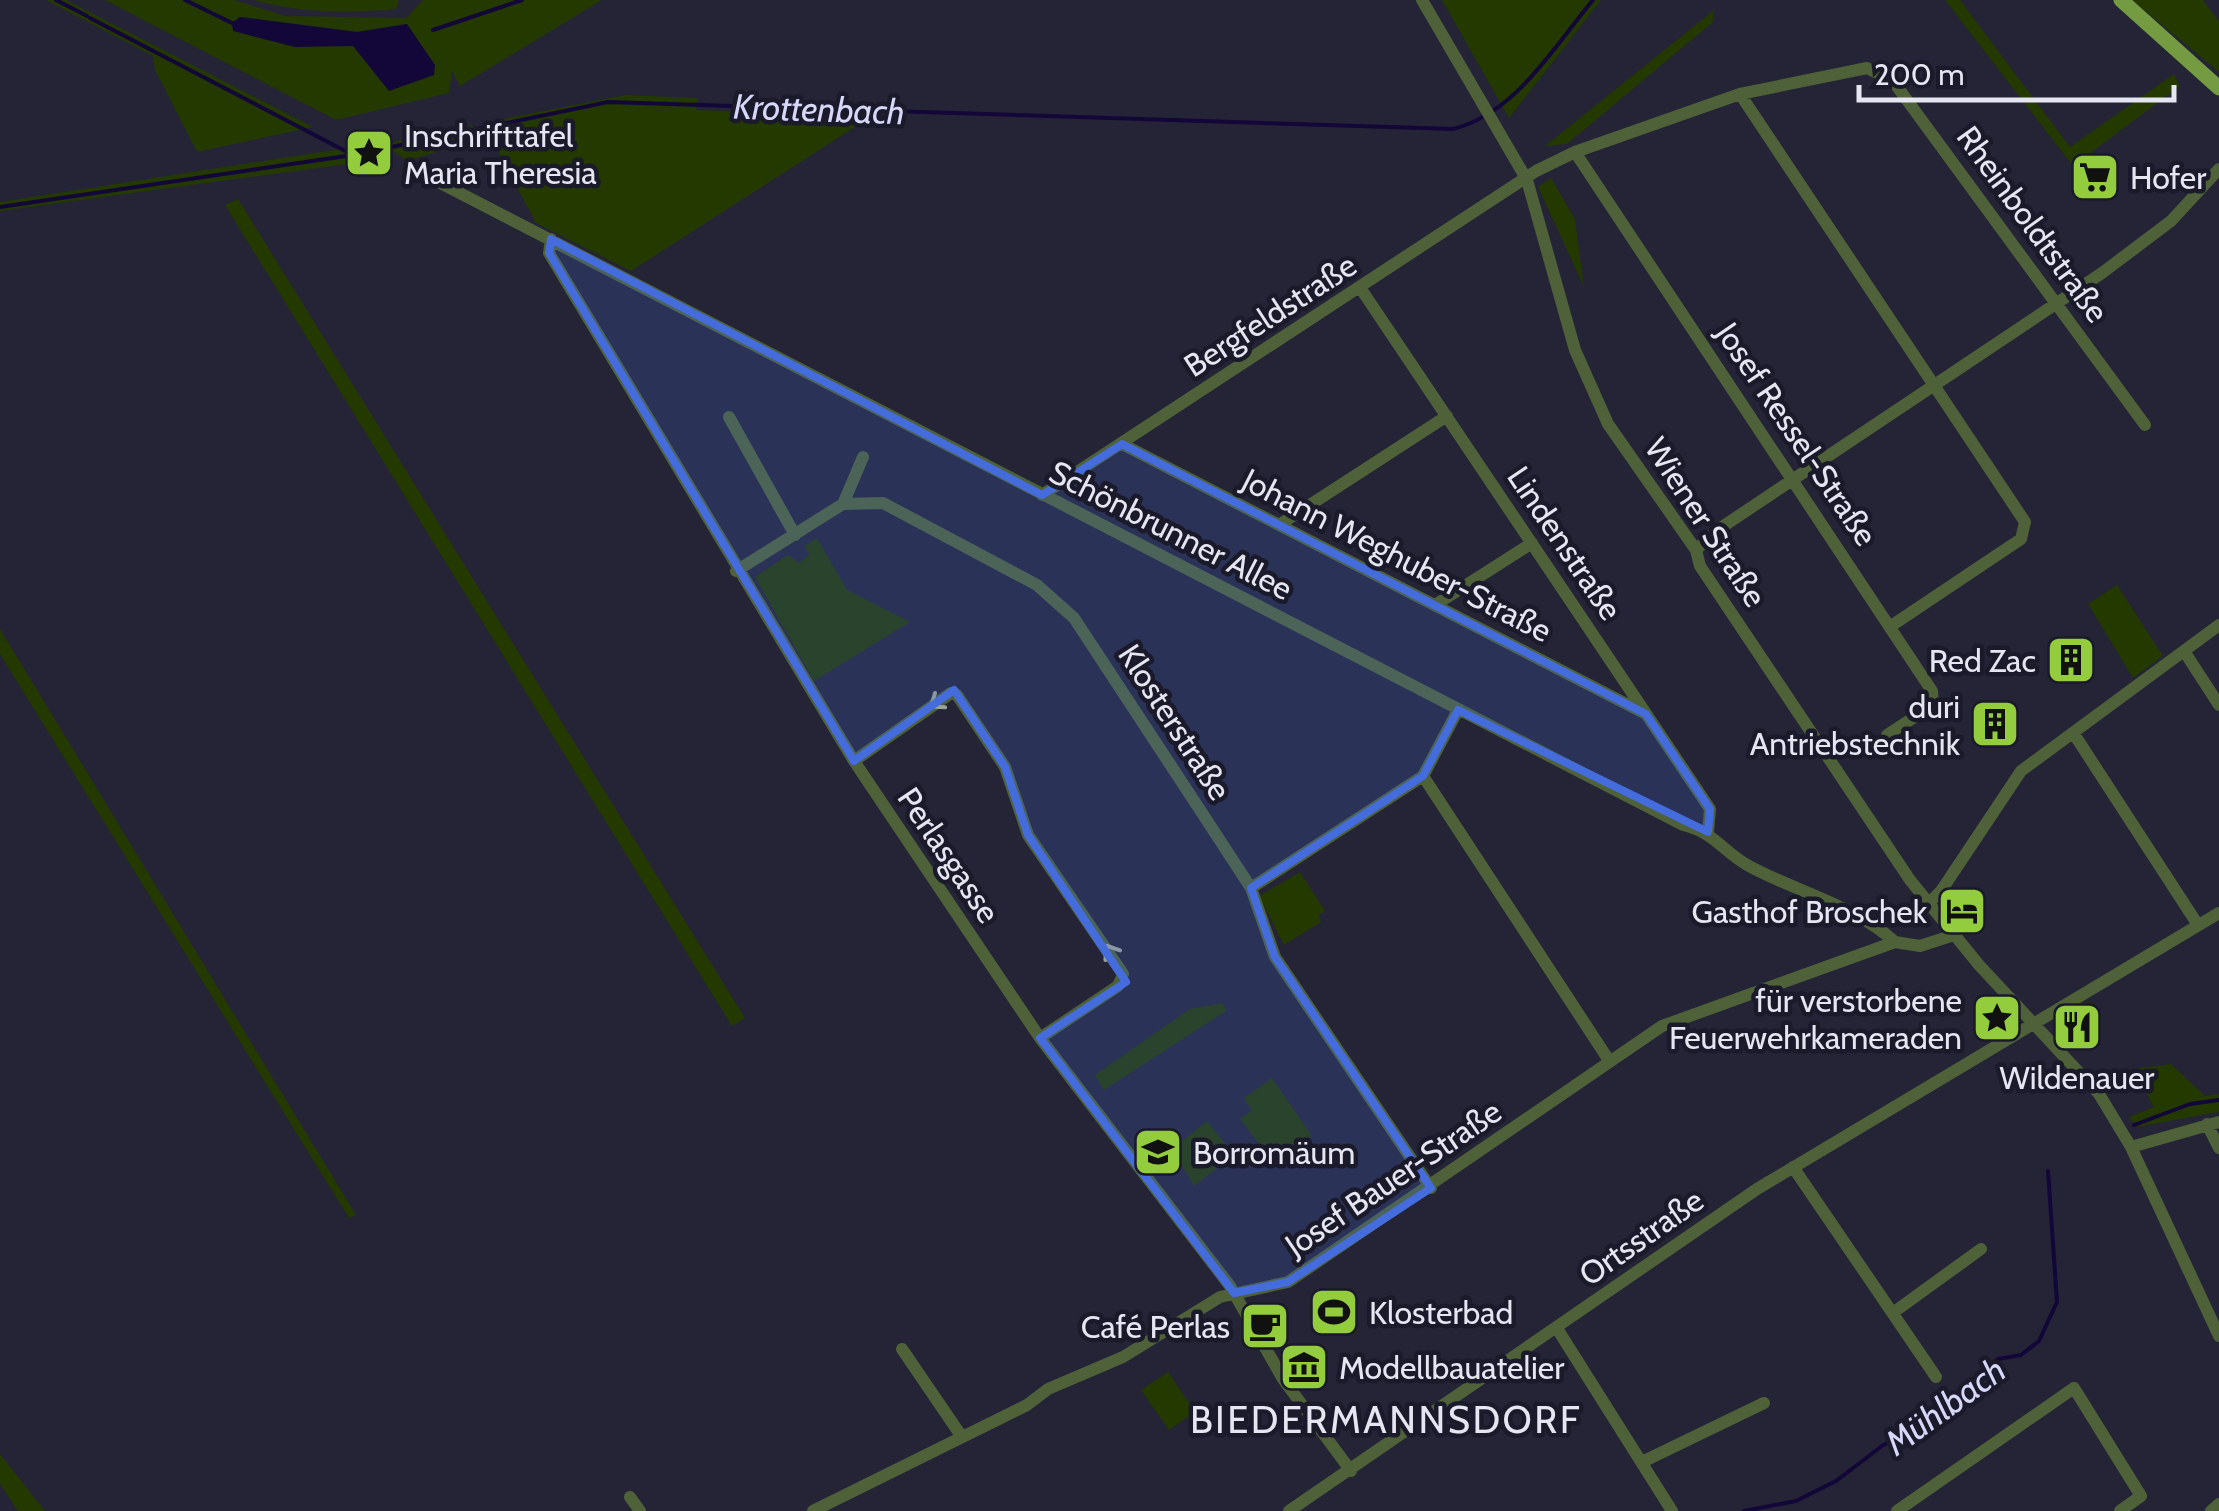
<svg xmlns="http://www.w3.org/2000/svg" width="2219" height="1511" font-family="Cabin,sans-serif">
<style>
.green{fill:#243900;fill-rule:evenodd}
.water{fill:#120738}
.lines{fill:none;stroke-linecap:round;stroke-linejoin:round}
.stream{stroke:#120738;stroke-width:4}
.minor{stroke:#4e6138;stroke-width:12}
.major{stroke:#749b41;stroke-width:15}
.oneway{stroke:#9aa495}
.marked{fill:#456cdd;fill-opacity:0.2;stroke:#456cdd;stroke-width:8;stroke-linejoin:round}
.labels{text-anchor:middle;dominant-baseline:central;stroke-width:9;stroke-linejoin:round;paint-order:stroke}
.poi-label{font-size:32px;fill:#e6e6f2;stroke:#1b1a2b;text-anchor:start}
.street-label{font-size:32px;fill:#e6e6f2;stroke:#1b1a2b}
.water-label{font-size:35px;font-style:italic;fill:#d6d7f9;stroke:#1b1a2b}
.quarter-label{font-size:38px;letter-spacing:2.5px;fill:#e6e6f2;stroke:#1b1a2b}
</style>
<rect width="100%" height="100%" fill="#242436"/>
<path class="green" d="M 46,0 L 66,0 L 313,127 L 197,152 L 155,70 L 153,56 Z
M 105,0 L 234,0 L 285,16 L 406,18 L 423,0 L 602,0 L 460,86 L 452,71 L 449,93 L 336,120 ZM 240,17 L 357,32 L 407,24 L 369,63 L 353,45 Z
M 253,0 L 399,0 L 396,9 C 347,14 300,13 253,0 Z
M 1442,0 L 1601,0 L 1509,118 Z
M 1945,0 L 1960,0 L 2070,147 L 2174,74 L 2180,86 L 2073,166 Z
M 2132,0 L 2203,0 L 2219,21 L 2219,72 Z
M 1713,11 L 1713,22 L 1567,144 L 1545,146 Z
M 626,95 L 698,98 L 696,110 L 872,116 L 631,271 L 536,223 L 483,123 Z
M 472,125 L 477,139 L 407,161 L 384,144 Z
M 353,147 L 377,160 L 0,211 L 0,202 Z
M 1551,178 L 1575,219 L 1584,287 L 1538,187 Z
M 238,199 L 745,1018 L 732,1026 L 225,205 Z
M 817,538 L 847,590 L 910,622 L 814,681 L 755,577 L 788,555 L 799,563 L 810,554 L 804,546 Z
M 2117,585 L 2163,656 L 2133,678 L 2088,604 Z
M 0,629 L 356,1215 L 349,1218 L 0,654 Z
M 1300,872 L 1325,911 L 1319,915 L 1321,922 L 1284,945 L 1259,896 Z
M 1223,1003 L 1226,1011 L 1104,1090 L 1095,1075 L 1190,1009 Z
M 2171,1064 L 2205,1096 L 2219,1094 L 2219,1112 L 2136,1127 L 2129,1117 L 2154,1107 L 2133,1069 Z
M 1272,1078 L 1312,1136 L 1274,1163 L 1240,1119 L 1252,1110 L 1244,1098 Z
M 1207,1121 L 1234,1155 L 1194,1186 L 1172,1149 Z
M 1168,1372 L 1195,1412 L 1169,1430 L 1141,1390 Z
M 0,1454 L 45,1511 L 18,1511 L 0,1484 Z"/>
<path class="water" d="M 240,17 L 357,32 L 407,24 L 435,65 L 434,75 L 389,91 L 353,46 L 295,47 L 233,31 L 232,23 Z"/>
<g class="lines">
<path class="stream" d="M 56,0 L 87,16
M 185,0 L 234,24
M 90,18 L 351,154
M 433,30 L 522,0
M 0,207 L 353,155 L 608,102 L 1453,129 C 1516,113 1553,48 1593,0
M 2134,1125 L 2190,1104 L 2219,1100
M 1744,1511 L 1796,1501 L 1836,1481 L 1882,1446 L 1958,1402 L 1998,1359 L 2021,1355 L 2039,1341 L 2057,1302 L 2048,1171"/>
<path class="minor" d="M 1422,0 L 1527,180 L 1575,350 L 1608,424 L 1696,550 L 1700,566 L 1910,880 L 1979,965 L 2099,1094 L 2131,1147 L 2219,1336
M 1740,94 L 2025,522 L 2021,539 L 1891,626
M 1575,152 L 1932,691 L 1933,705 L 1887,735
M 417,171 L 1683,825 C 1716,833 1722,851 1749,866 C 1797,892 1854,905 1895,942
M 551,239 L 549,253 L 854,761 L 1040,1038 L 1230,1286 L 1283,1379 L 1351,1471
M 1361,289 L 1710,809 L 1708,832
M 729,417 L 795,535
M 1122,444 L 1644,713
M 1042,495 L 1536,171 L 1575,152 L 1740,94 L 1867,68 L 1893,81 L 2145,425
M 843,504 L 863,457
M 1279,525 L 1447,416
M 1696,550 L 1716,531 L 2102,273 L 2171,221 L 2219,169
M 736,571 L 843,504 L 883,503 L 1037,585 L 1074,618 L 1204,816 L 1251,888 L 1275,957 L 1431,1188
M 1435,605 L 1532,543
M 2184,651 L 2219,705
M 2074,734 L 2198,925
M 854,761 L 951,693 L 957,695 L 1005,767 L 1028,835 L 1123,974 L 1118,986 L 1040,1038
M 1423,776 L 1610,1062
M 1251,888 L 1423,776 L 1458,710
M 1929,903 L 1941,891 L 2021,771 L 2219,625
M 2207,1124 L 2219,1148
M 2131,1147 L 2219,1122
M 1793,1167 L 1936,1377
M 1894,1312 L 1981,1249
M 1558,1330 L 1672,1511
M 902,1349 L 962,1437
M 1642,1462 L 1764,1403
M 630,1497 L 640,1511
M 813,1511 L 1027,1405 L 1048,1389 L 1123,1357 L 1220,1297 L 1288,1282 L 1662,1026 L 1895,942 L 1920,946 L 1954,935
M 1289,1511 L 1757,1189 L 2219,913
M 1897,1511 L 2074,1388 L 2141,1496 L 2120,1511
M 2211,1511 L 2219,1504"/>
<path class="major" d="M 2121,0 L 2219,88"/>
</g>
<defs><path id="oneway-chevron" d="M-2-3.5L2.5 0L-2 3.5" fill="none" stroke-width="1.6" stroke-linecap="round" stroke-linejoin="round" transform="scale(2.5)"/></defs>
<g class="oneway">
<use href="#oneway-chevron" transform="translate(936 703) rotate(145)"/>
<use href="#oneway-chevron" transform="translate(1110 951) rotate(-123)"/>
</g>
<path class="marked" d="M 551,239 L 1042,495 L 1122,444 L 1646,714 L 1710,809 L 1708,832 L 1458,710 L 1423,776 L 1251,888 L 1275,957 L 1431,1188 L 1288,1282 L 1234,1293 L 1040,1038 L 1126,982 L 1028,835 L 1005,767 L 954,690 L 854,761 L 549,253 Z"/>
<defs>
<g id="sight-square" transform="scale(2.5)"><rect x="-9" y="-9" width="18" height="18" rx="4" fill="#93cc3d" stroke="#1b1a2b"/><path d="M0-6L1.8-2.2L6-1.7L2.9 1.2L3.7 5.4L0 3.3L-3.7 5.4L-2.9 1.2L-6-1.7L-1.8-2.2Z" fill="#111"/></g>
<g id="supermarket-square" transform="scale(2.5)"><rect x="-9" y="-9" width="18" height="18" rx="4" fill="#93cc3d" stroke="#1b1a2b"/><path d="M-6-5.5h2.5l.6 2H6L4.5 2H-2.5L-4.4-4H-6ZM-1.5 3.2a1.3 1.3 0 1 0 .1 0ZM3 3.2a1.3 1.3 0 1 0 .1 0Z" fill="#111"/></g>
<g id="building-square" transform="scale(2.5)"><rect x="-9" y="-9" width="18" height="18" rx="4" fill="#93cc3d" stroke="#1b1a2b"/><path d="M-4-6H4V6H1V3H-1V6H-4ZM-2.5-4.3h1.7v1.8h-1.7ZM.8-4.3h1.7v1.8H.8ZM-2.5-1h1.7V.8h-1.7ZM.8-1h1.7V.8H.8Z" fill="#111"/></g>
<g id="hotel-square" transform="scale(2.5)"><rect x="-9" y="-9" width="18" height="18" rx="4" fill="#93cc3d" stroke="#1b1a2b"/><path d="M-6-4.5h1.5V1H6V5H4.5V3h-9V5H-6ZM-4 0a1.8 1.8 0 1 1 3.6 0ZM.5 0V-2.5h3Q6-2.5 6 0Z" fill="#111"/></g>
<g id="restaurant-square" transform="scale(2.5)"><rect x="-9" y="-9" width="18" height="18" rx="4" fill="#93cc3d" stroke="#1b1a2b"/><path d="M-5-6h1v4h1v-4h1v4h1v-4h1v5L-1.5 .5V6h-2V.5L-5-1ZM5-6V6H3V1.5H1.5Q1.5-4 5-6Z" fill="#111"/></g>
<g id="school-square" transform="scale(2.5)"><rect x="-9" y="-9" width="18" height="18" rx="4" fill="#93cc3d" stroke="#1b1a2b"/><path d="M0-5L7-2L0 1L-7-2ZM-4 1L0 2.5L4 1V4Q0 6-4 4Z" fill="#111"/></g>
<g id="stadium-square" transform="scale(2.5)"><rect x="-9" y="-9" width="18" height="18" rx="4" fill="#93cc3d" stroke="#1b1a2b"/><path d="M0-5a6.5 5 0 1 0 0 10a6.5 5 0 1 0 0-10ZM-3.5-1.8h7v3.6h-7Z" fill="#111"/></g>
<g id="cafe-square" transform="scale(2.5)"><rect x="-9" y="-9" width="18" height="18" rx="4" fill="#93cc3d" stroke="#1b1a2b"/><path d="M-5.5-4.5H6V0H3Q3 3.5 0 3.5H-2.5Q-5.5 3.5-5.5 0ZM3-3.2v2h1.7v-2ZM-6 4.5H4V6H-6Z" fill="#111"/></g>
<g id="museum-square" transform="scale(2.5)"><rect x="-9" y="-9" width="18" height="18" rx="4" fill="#93cc3d" stroke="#1b1a2b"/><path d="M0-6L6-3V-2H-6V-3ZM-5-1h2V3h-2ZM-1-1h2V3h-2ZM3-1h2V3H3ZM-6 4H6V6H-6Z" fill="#111"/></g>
</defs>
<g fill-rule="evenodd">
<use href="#sight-square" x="369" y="153"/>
<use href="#supermarket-square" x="2095" y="177"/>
<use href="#building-square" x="2071" y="660"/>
<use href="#building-square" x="1995" y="724"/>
<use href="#hotel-square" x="1962" y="911"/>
<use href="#sight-square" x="1997" y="1018"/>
<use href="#restaurant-square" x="2077" y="1027"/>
<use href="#school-square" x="1158" y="1152"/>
<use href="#stadium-square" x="1334" y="1312"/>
<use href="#cafe-square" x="1265" y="1326"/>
<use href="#museum-square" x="1304" y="1367"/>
</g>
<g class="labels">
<g class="poi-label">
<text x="404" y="135">Inschrifttafel<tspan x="404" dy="37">Maria Theresia</tspan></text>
<text x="2130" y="177">Hofer</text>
<text x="2036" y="660" text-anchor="end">Red Zac</text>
<text x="1960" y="706" text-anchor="end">duri<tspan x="1960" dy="37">Antriebstechnik</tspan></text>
<text x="1927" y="911" text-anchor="end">Gasthof Broschek</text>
<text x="1962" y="1000" text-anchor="end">für verstorbene<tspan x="1962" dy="37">Feuerwehrkameraden</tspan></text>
<text x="2077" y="1077" text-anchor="middle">Wildenauer</text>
<text x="1193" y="1152">Borromäum</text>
<text x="1369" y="1312">Klosterbad</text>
<text x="1230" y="1326" text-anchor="end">Café Perlas</text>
<text x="1339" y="1367">Modellbauatelier</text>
</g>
<g class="street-label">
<text transform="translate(2033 224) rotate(54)">Rheinboldtstraße</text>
<text transform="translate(1270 315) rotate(-33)">Bergfeldstraße</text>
<text transform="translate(1797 434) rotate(56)">Josef Ressel-Straße</text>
<text transform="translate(1706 522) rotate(57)">Wiener Straße</text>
<text transform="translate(1171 530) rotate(27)">Schönbrunner Allee</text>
<text transform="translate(1565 543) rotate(56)">Lindenstraße</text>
<text transform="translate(1397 555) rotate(27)">Johann Weghuber-Straße</text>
<text transform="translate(1175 722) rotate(57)">Klosterstraße</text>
<text transform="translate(949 855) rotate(56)">Perlasgasse</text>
<text transform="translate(1393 1178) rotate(-34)">Josef Bauer-Straße</text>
<text transform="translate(1641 1237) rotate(-35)">Ortsstraße</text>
</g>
<g class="water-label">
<text transform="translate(819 109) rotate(2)">Krottenbach</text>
<text transform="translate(1945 1406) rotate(-36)">Mühlbach</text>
</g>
<g class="quarter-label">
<text x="1386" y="1419">BIEDERMANNSDORF</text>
</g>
</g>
<path d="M1859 85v15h315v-15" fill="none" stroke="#e6e6f2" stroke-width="5"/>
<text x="1874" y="85" font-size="30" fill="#e6e6f2" stroke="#1b1a2b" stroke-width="8" paint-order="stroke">200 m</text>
</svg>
